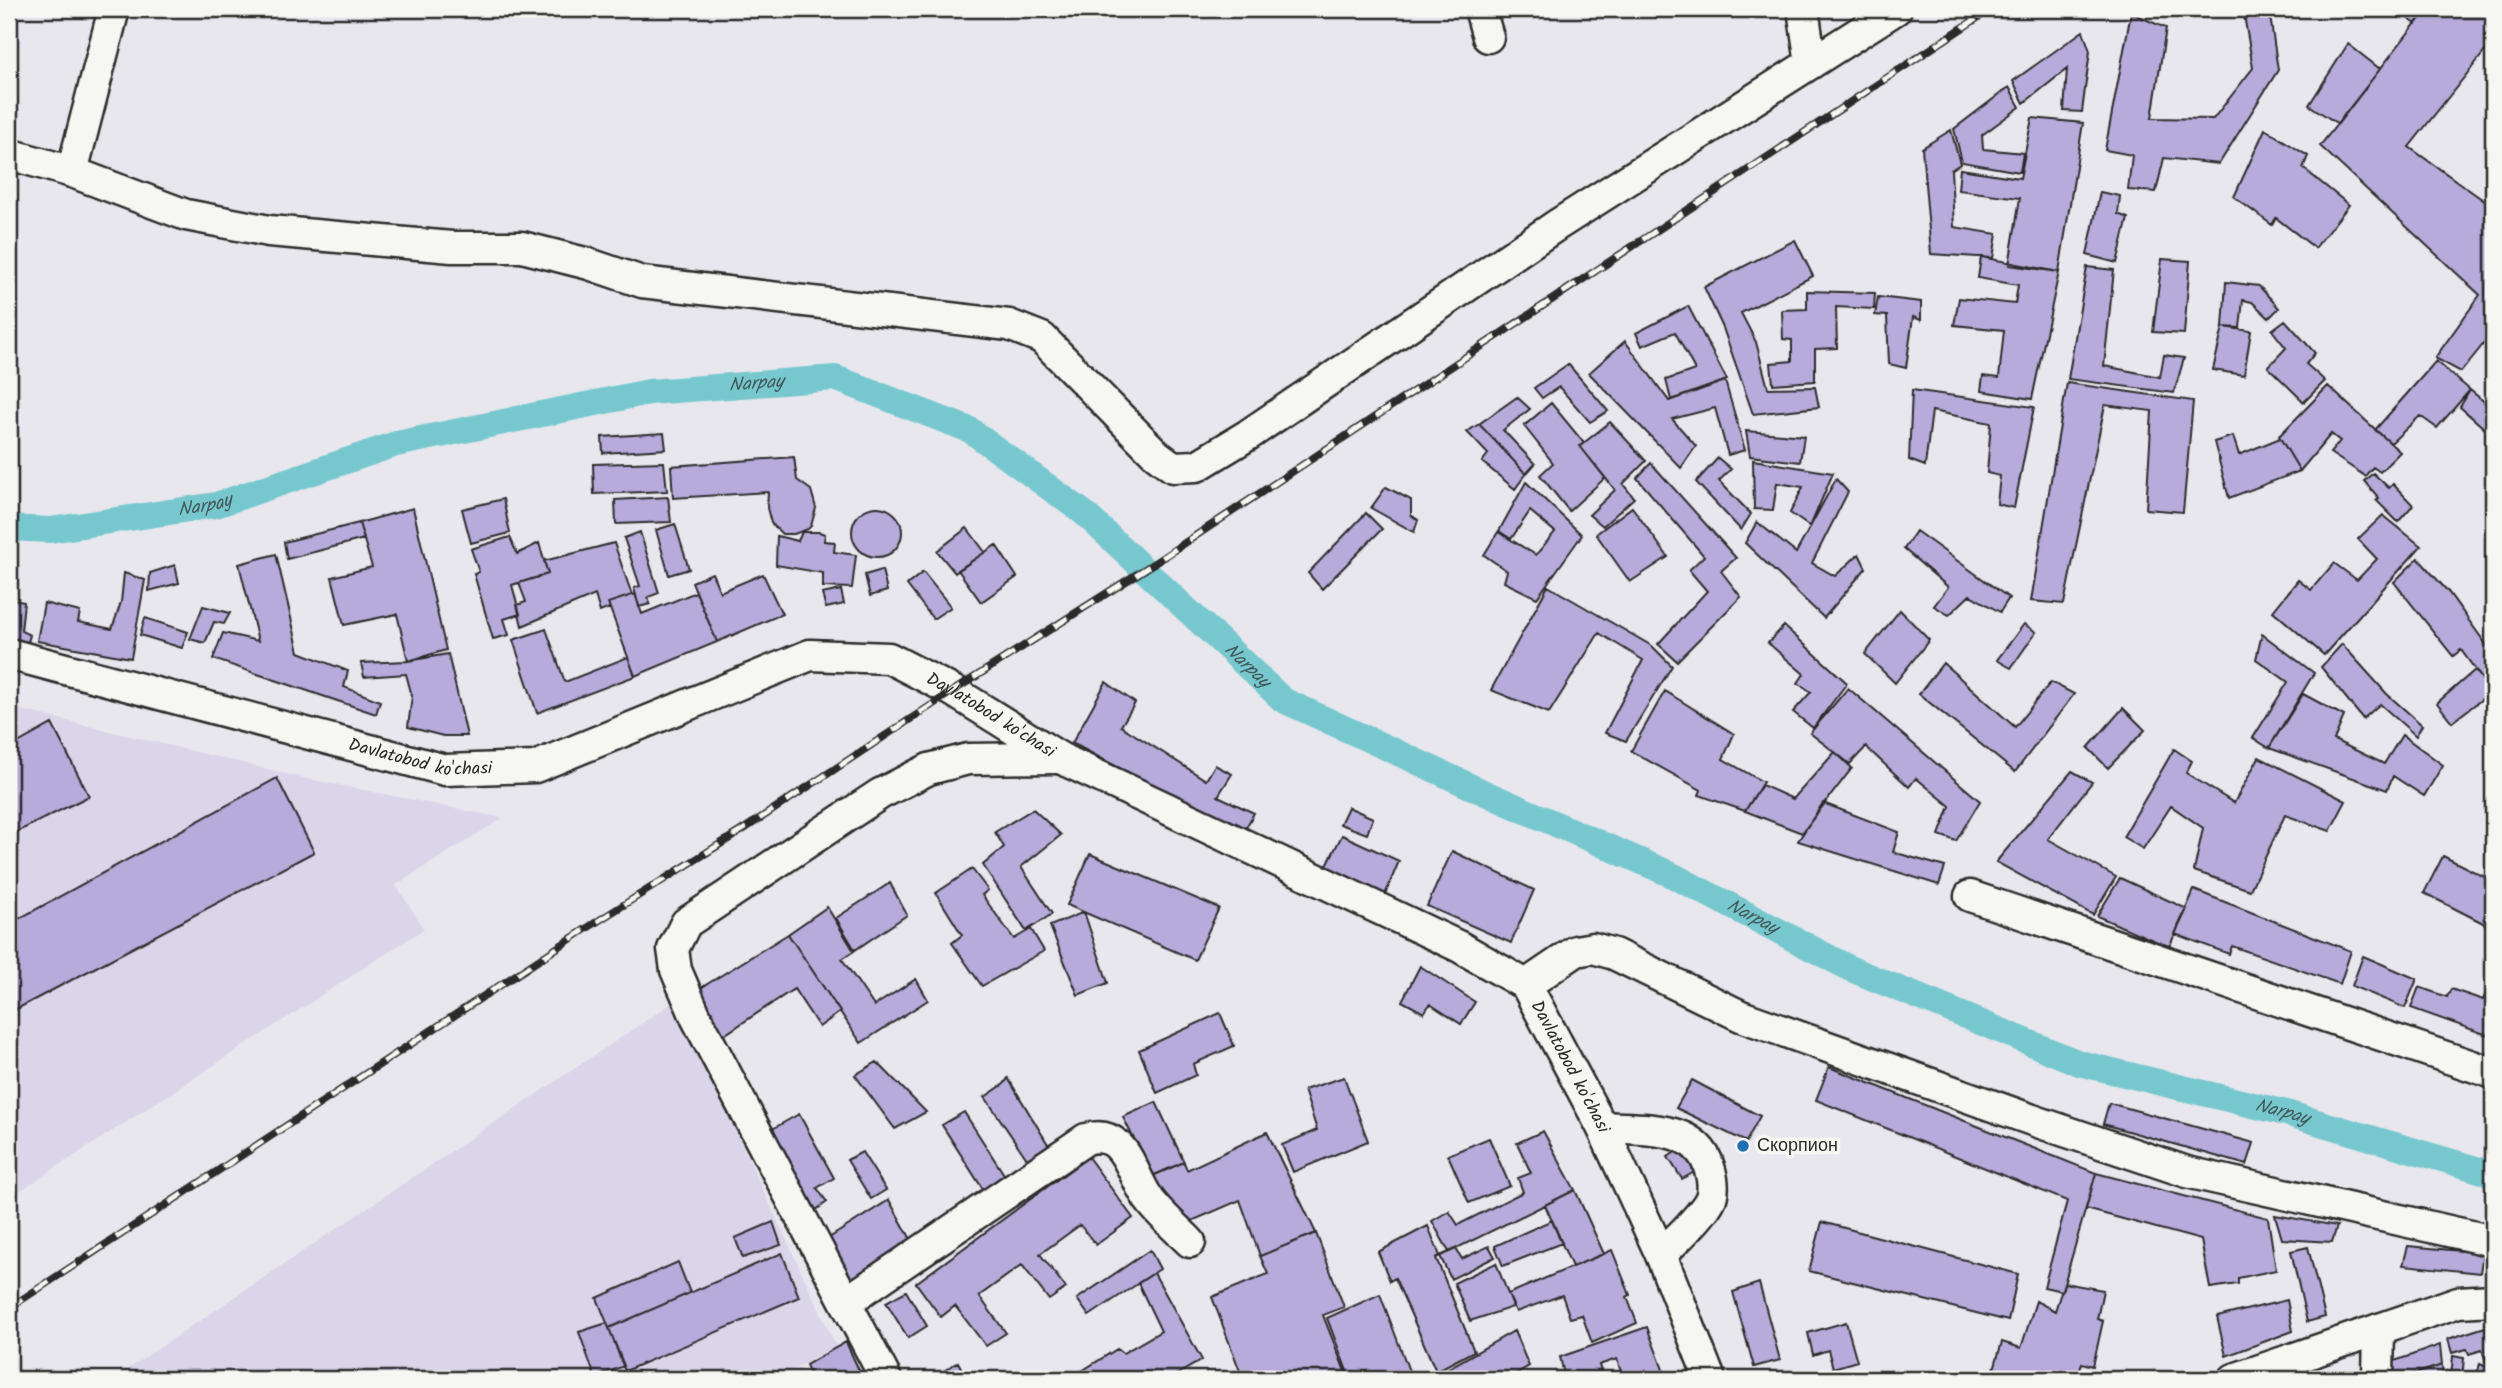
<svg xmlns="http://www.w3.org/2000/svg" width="2502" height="1388" font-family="Kalam,sans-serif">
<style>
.built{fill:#dad5e9}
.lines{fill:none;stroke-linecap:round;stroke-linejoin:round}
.canal{stroke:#77c8ce;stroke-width:26}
.building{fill:#b7abdc;stroke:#2b2b2b;stroke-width:2}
.minor-casing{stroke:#2b2b2b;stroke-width:35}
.minor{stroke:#f6f6f2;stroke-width:30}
.rail-casing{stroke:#2b2b2b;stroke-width:8}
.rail{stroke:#f6f6f2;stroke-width:5;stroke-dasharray:16;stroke-linecap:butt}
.poi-dot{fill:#1f6fb2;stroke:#f6f6f2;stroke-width:2.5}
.labels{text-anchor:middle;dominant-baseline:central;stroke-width:7;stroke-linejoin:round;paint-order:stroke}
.street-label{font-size:18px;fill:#2b2b2b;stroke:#f6f6f2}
.poi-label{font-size:18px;fill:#2b2b2b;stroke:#f6f6f2;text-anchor:start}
.water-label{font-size:19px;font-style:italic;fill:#425a5c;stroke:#f6f6f2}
</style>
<rect width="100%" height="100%" fill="#e9e7ee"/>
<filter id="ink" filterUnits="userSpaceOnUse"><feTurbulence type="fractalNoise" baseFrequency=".0143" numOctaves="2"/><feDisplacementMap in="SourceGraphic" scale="14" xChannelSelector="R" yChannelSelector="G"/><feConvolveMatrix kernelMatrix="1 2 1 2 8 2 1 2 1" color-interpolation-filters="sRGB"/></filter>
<g filter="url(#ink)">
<path class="built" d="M 9,707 L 304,778 L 503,818 L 396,885 L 424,929 L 9,1198 Z
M 675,1001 L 837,1348 L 773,1379 L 113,1379 Z"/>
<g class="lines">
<path class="canal" id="s1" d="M 9,528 L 50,530 L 216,505 L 396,444 L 649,392 L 835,378 L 970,430 L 1084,513 L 1283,700 L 1485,793 L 1670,874 L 1851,969 L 2079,1063 L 2286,1113 L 2493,1174"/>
</g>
<path class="building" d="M 2243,9 L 2269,9 L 2278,70 L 2219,164 L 2164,158 L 2156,192 L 2128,190 L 2132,155 L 2105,150 L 2131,13 L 2166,28 L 2152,118 L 2213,119 L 2253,68 Z
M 2394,9 L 2427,9 L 2416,24 Z
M 2427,9 L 2493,9 L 2493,41 L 2409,147 L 2493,207 L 2493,332 L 2461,372 L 2435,358 L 2480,295 L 2320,146 Z
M 2083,31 L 2090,51 L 2082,112 L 2064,111 L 2067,69 L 2024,103 L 2013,81 Z
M 2348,44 L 2380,69 L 2338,124 L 2309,105 Z
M 2009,87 L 2020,107 L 1982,135 L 1983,149 L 2023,153 L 2020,172 L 1962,162 L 1954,129 Z
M 2032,118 L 2083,123 L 2059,272 L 2009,265 L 2020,198 L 1958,190 L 1960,169 L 2020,178 Z
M 2265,129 L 2308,156 L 2303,168 L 2349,205 L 2315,248 L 2276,218 L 2272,225 L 2234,197 Z
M 1951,130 L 1960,164 L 1951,170 L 1954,227 L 1997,234 L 1993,258 L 1931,254 L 1922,148 Z
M 2100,192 L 2120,196 L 2118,214 L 2128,218 L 2117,263 L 2087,255 Z
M 1795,240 L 1813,276 L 1741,313 L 1756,342 L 1768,388 L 1815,387 L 1819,407 L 1753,414 L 1723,328 L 1704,287 Z
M 1981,257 L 2059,272 L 2032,399 L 1981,391 L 1983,376 L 1999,378 L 2004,330 L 1954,325 L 1959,298 L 2015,304 L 2018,285 L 1978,278 Z
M 2162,259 L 2190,261 L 2184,334 L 2153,332 Z
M 2087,267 L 2114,270 L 2104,366 L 2160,377 L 2164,355 L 2184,358 L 2174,393 L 2068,379 Z
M 2226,282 L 2259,286 L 2279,308 L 2269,318 L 2252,302 L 2243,300 L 2240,328 L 2223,327 Z
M 1807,291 L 1875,293 L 1874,309 L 1836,307 L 1837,348 L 1815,349 L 1815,381 L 1773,384 L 1771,363 L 1792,361 L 1792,340 L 1783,339 L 1782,310 L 1807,309 Z
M 1878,297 L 1921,302 L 1921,320 L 1913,317 L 1906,368 L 1889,364 L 1887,316 L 1875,315 Z
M 1688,306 L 1727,380 L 1671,400 L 1666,380 L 1695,370 L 1675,332 L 1642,346 L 1636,333 Z
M 2285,320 L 2315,353 L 2306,364 L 2325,381 L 2304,402 L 2268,367 L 2286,348 L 2272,330 Z
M 2223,327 L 2251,331 L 2244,375 L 2213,370 Z
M 1625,341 L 1669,401 L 1725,381 L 1745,450 L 1728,455 L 1715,408 L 1672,419 L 1696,446 L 1681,468 L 1589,373 Z
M 2436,361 L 2470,390 L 2437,428 L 2420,416 L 2391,443 L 2375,430 Z
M 1568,364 L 1608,411 L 1590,422 L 1559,387 L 1542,398 L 1534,388 Z
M 2067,383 L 2193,401 L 2183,512 L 2146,509 L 2152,411 L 2105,405 L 2064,604 L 2031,601 Z
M 2328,386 L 2400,452 L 2380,472 L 2373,467 L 2365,476 L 2330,453 L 2340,441 L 2331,434 L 2300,471 L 2279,436 Z
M 1912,390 L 2034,407 L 2014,508 L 1997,504 L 2000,476 L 1987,473 L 1991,423 L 1932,411 L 1925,466 L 1909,460 Z
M 2470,390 L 2493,409 L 2493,436 L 2460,407 Z
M 1517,397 L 1530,409 L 1503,430 L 1535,464 L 1526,474 L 1479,424 Z
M 1551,403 L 1584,443 L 1580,446 L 1605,478 L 1569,511 L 1540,475 L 1553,463 L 1524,426 Z
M 1610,422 L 1646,461 L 1623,484 L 1634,498 L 1603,526 L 1589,515 L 1615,490 L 1580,446 Z
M 1479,424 L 1526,474 L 1515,489 L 1482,462 L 1488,454 L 1467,432 Z
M 1746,431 L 1804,436 L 1800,462 L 1750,456 Z
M 664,433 L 666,449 L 603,453 L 602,437 Z
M 2233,436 L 2239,455 L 2280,438 L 2300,471 L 2229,498 L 2214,442 Z
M 794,457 L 797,480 L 811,490 L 816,508 L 811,526 L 808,529 L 794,534 L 782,534 L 771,523 L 767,508 L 768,492 L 673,498 L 671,466 Z
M 1718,458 L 1731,469 L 1719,481 L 1751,514 L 1741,530 L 1696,482 Z
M 1753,460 L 1833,473 L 1810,527 L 1790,513 L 1803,487 L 1777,483 L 1773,510 L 1754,509 Z
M 664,462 L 667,491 L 594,494 L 593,464 Z
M 1651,463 L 1736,558 L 1721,571 L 1741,597 L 1677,661 L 1658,644 L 1707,591 L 1689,570 L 1704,556 L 1637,478 Z
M 2373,473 L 2389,488 L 2393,484 L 2413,505 L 2398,522 L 2376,500 L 2379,498 L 2364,481 Z
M 1836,479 L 1848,492 L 1812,563 L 1835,576 L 1859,554 L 1866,568 L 1824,618 L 1745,543 L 1757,522 L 1796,553 Z
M 1526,482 L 1582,535 L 1537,598 L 1504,582 L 1507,571 L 1484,555 L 1498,532 L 1536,555 L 1555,532 L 1530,511 L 1511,539 L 1499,531 Z
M 1386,487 L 1411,500 L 1411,515 L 1418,520 L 1414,532 L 1371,508 Z
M 668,497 L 671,522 L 616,524 L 615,500 Z
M 503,499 L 510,533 L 471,543 L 462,509 Z
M852 532a25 25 0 1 1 50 0a25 25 0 1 1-50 0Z
M 1632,507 L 1668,557 L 1630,582 L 1596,534 Z
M 413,508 L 446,650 L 408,661 L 397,614 L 344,625 L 332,577 L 372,567 L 359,523 Z
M 1366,513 L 1382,529 L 1322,589 L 1308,573 Z
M 2383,515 L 2421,546 L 2324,655 L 2273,611 L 2298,580 L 2311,590 L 2334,563 L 2357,580 L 2377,559 L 2358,539 Z
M 359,523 L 364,539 L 287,559 L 284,542 Z
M 675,524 L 689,569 L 669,575 L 656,530 Z
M 967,528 L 985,552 L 955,573 L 937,551 Z
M 1916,531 L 2009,598 L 2000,612 L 1970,595 L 1949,615 L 1934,606 L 1948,587 L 1904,549 Z
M 640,532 L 659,593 L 648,597 L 650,604 L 639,607 L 634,588 L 640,586 L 624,538 Z
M 802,532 L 819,532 L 825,534 L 824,541 L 835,542 L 834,552 L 856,555 L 852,588 L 823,587 L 823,573 L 776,565 L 777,536 L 798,541 Z
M 510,537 L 517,554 L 539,543 L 548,574 L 512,585 L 520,614 L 504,619 L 509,635 L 493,639 L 474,574 L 479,572 L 471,549 Z
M 614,543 L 632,595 L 608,603 L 610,608 L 600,612 L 595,595 L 522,626 L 517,605 L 526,602 L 519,583 L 548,574 L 544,561 Z
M 996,545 L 1017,577 L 981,602 L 958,570 Z
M 276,554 L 299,652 L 348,671 L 344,687 L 380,701 L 376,714 L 213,659 L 223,633 L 258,641 L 239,564 Z
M 2418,558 L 2449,593 L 2493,654 L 2493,677 L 2485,683 L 2461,650 L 2453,656 L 2394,582 Z
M 175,565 L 179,583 L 149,591 L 150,573 Z
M 882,570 L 887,591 L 870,596 L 865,575 Z
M 923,572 L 951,607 L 933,619 L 907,585 Z
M 124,573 L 145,580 L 131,658 L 37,641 L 44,603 L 80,612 L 78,622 L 112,629 L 121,602 Z
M 712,573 L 720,592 L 763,574 L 782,614 L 717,642 L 692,582 Z
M 1548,586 L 1652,646 L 1672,666 L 1626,741 L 1605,733 L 1643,660 L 1599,633 L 1549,713 L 1491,690 Z
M 841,590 L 844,604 L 826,608 L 822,594 Z
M 696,592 L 717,642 L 635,676 L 608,603 L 635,594 L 642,614 Z
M 9,599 L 24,602 L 21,631 L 30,635 L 28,642 L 9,638 Z
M 203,606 L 230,613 L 224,624 L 214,622 L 205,643 L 190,639 Z
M 1900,610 L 1929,640 L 1895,683 L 1865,654 Z
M 145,618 L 188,632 L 182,648 L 140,635 Z
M 2024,624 L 2036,632 L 2011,668 L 1997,660 Z
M 1784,626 L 1847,683 L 1813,728 L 1793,712 L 1811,692 L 1798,683 L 1804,674 L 1768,643 Z
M 546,629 L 565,682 L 628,657 L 635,676 L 537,713 L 513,640 Z
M 2262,634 L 2314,673 L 2269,748 L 2253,738 L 2288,682 L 2256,659 Z
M 2342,644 L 2387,694 L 2422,725 L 2416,736 L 2380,704 L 2363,719 L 2321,667 Z
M 448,654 L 467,736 L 443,736 L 408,727 L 412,696 L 406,674 L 364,677 L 361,663 L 408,661 Z
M 1943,663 L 2015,727 L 2051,682 L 2074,694 L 2015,772 L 1919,694 Z
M 2475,670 L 2485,683 L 2493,677 L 2493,703 L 2486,696 L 2452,722 L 2437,703 Z
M 1106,682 L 1135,703 L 1121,726 L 1206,780 L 1215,765 L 1232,774 L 1218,796 L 1254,813 L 1243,833 L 1072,743 Z
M 1848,688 L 1980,801 L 1956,841 L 1939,835 L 1950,806 L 1916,778 L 1909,787 L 1866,747 L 1850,764 L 1810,733 Z
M 1665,691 L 1734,734 L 1723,759 L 1763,782 L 1745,811 L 1699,795 L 1701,790 L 1631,751 Z
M 2303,694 L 2344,716 L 2334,740 L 2384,764 L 2402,735 L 2443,765 L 2424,796 L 2393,776 L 2387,790 L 2269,748 Z
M 2123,708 L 2145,730 L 2108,768 L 2088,748 Z
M 52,724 L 89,796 L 9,836 L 9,748 Z
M 2174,749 L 2192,761 L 2186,773 L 2234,803 L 2259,757 L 2346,801 L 2330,831 L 2285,815 L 2250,890 L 2194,871 L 2203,828 L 2171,806 L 2143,849 L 2123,837 Z
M 1835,752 L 1852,768 L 1802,833 L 1745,811 L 1762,785 L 1793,799 Z
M 2072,771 L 2092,782 L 2048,839 L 2116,877 L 2093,915 L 1996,862 Z
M 277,778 L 314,852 L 9,1013 L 9,924 Z
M 1823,803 L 1899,832 L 1893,852 L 1945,867 L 1939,885 L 1798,841 Z
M 1348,807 L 1373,818 L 1367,834 L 1340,824 Z
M 1033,809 L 1061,835 L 1021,867 L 1052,914 L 1026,931 L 983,865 L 1004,847 L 995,832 Z
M 1342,835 L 1399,861 L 1385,895 L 1325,869 Z
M 1452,851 L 1534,890 L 1511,943 L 1427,906 Z
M 1090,854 L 1219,908 L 1195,960 L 1067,905 Z
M 2443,856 L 2493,881 L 2493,928 L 2424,893 Z
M 972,869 L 988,890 L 982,895 L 1014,939 L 1031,929 L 1044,951 L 982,986 L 952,943 L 962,935 L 936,893 Z
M 2120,878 L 2187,909 L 2169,947 L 2097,916 Z
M 890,883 L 907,915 L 855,950 L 836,918 Z
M 2194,890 L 2351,951 L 2340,984 L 2232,946 L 2229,954 L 2175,934 Z
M 827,907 L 854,951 L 842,959 L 874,1006 L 916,979 L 928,1000 L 861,1043 L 788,934 Z
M 1084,912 L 1108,983 L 1078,995 L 1050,926 Z
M 788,934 L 840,1012 L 819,1027 L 794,989 L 724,1035 L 696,991 Z
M 2363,956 L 2417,979 L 2405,1008 L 2352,986 Z
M 1420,966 L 1475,1002 L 1461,1024 L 1430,1004 L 1424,1013 L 1402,1001 Z
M 2493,978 L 2493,1037 L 2411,1008 L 2419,987 L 2447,997 L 2451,989 L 2483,1000 Z
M 1220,1013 L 1234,1046 L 1193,1064 L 1196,1075 L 1157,1093 L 1139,1050 Z
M 877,1062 L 926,1112 L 895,1129 L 855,1075 Z
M 1829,1067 L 2096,1173 L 2062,1291 L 2044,1287 L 2067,1201 L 1816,1100 Z
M 1344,1077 L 1368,1141 L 1293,1172 L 1282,1145 L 1317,1130 L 1304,1090 Z
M 1008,1078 L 1049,1146 L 1027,1159 L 985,1097 L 1004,1084 Z
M 1692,1080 L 1760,1116 L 1746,1142 L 1676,1108 Z
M 1156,1102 L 1184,1162 L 1152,1176 L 1123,1117 Z
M 2109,1103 L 2254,1143 L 2247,1165 L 2103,1124 Z
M 964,1112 L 1005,1176 L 984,1191 L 942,1125 Z
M 799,1114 L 834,1178 L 817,1188 L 827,1202 L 816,1210 L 767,1132 Z
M 1543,1131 L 1575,1190 L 1449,1252 L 1432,1221 L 1449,1211 L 1458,1225 L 1523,1192 L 1518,1178 L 1531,1173 L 1517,1143 Z
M 1267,1132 L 1316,1233 L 1260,1256 L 1240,1200 L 1171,1230 L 1146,1179 L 1184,1162 L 1187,1170 Z
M 1489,1138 L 1510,1186 L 1469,1203 L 1448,1155 Z
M 1684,1146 L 1698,1170 L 1682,1179 L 1668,1157 Z
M 862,1152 L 886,1190 L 871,1199 L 847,1160 Z
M 1088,1157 L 1133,1218 L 1096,1245 L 1080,1225 L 1040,1254 L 1066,1288 L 1049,1300 L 1022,1265 L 979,1296 L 1006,1333 L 986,1346 L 955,1306 L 941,1317 L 916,1283 Z
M 2096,1173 L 2268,1218 L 2276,1270 L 2238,1278 L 2238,1284 L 2210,1288 L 2201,1240 L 2086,1209 Z
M 1575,1190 L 1604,1254 L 1572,1267 L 1545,1205 Z
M 889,1200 L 913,1243 L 853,1281 L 829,1238 Z
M 2275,1215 L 2337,1226 L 2332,1242 L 2282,1239 Z
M 1552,1220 L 1562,1243 L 1503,1266 L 1495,1246 Z
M 773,1222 L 781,1245 L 743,1258 L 735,1238 Z
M 1822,1222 L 2018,1274 L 2008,1321 L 1809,1271 Z
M 1428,1226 L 1440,1256 L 1436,1258 L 1474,1351 L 1436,1371 L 1395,1278 L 1390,1281 L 1378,1252 Z
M 1316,1233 L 1344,1307 L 1323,1315 L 1348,1379 L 1243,1379 L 1212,1297 L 1268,1274 L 1260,1256 Z
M 1489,1246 L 1495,1257 L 1451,1279 L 1440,1256 L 1456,1249 L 1462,1259 Z
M 2408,1246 L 2483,1253 L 2480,1273 L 2403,1265 Z
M 2308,1247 L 2325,1317 L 2307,1322 L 2291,1251 Z
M 1150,1250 L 1160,1269 L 1089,1316 L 1077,1299 Z
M 1612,1250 L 1630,1295 L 1627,1297 L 1637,1323 L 1592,1343 L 1582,1315 L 1570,1318 L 1562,1295 L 1516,1312 L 1508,1294 Z
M 782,1253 L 799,1297 L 625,1371 L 609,1328 Z
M 678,1262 L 690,1293 L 609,1328 L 597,1298 Z
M 1496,1263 L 1513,1307 L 1470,1321 L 1454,1283 Z
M 1154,1273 L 1202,1360 L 1169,1379 L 1069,1379 L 1117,1349 L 1123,1353 L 1161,1331 L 1138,1283 Z
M 1759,1283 L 1780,1360 L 1754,1367 L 1733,1292 Z
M 2064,1283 L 2103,1290 L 2097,1319 L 2103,1321 L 2093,1366 L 2082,1363 L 2076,1379 L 1991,1379 L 2002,1342 L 2021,1348 L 2036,1301 L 2055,1311 Z
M 906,1291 L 927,1326 L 908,1338 L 886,1302 Z
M 1380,1294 L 1412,1379 L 1350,1379 L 1327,1318 Z
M 2287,1300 L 2293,1331 L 2226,1356 L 2217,1317 Z
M 1846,1322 L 1857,1361 L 1833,1368 L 1828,1350 L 1813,1355 L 1808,1333 Z
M 607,1323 L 624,1366 L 595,1377 L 579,1332 Z
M 2493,1326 L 2493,1359 L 2486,1361 L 2482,1350 L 2469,1354 L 2467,1349 L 2452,1353 L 2448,1339 L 2482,1328 Z
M 1647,1327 L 1665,1375 L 1656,1379 L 1623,1379 L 1617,1359 L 1599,1365 L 1603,1379 L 1565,1379 L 1560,1357 Z
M 1514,1331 L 1529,1366 L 1507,1379 L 1434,1379 L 1433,1377 Z
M 846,1342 L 863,1379 L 812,1379 L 806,1365 Z
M 2440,1345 L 2442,1365 L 2401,1379 L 2385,1379 L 2386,1364 Z
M 2453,1356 L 2464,1358 L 2462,1379 L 2451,1379 Z
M 958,1362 L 967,1379 L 931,1379 Z
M 2480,1364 L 2493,1370 L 2491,1379 L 2475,1379 Z
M 2442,1365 L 2443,1379 L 2411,1379 L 2411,1375 Z"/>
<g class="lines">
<g class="minor-casing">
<g id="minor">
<path d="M 1480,9 L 1488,37"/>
<path d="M 1803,9 L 1811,63"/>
<path d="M 9,154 L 72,172 L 186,215 L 269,231 L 452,247 L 522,247 L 589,264 L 642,282 L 1009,325 L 1042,338 L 1157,455 L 1173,467 L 1197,466 L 1248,435 L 1557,225 L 1896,9"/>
<path d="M 72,172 L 114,9"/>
<path id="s2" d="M 9,654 L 445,770 L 535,767 L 810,655 L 889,658 L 953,691 L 1060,758 L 1460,947 L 1526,985 L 1602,1127 L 1661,1255 L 1710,1379"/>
<path d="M 1970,896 L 2493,1073"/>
<path d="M 1526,985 L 1576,951 L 1593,948 L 1614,954 L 1741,1016 L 2038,1122 L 2187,1172 L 2493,1241"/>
<path d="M 1602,1127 C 1639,1130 1696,1123 1709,1167 C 1712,1176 1714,1189 1711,1198 C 1703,1216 1675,1240 1661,1255"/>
<path d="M 846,1302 L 1086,1139 C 1128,1127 1131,1178 1151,1202 C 1162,1216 1177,1229 1190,1242"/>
<path d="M 886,1379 L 696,1017 L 676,970 L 673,949 L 686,923 L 880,794 L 929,769 L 968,759 L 1060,758"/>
<path d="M 2234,1379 L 2458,1302 L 2493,1300"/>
<path d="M 2378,1379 L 2379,1329"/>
</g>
</g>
<use href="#minor" class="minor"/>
<g class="rail-casing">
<path id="rail" d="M 9,1308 L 598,921 L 741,831 L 953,691 L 1156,562 L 1991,9"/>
</g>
<use href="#rail" class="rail"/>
</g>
</g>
<circle class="poi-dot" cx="1743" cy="1146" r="7"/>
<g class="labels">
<g class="street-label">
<text stroke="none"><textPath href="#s2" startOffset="1034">Davlatobod ko'chasi</textPath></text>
<text stroke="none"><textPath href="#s2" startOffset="425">Davlatobod ko'chasi</textPath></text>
<text stroke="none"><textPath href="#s2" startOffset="1727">Davlatobod ko'chasi</textPath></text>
</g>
<g class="poi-label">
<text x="1757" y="1146">Скорпион</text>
</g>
<g class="water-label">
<text stroke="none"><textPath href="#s1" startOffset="765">Narpay</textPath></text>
<text stroke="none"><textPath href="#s1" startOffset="198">Narpay</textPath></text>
<text stroke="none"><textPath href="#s1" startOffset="1353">Narpay</textPath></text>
<text stroke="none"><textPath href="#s1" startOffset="1920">Narpay</textPath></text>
<text stroke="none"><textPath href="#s1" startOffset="2487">Narpay</textPath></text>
</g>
</g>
<rect width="2502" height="1388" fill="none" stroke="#f6f6f2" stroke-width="35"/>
<rect x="18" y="18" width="2467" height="1353" fill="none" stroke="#2b2b2b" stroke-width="2.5" filter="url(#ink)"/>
</svg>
